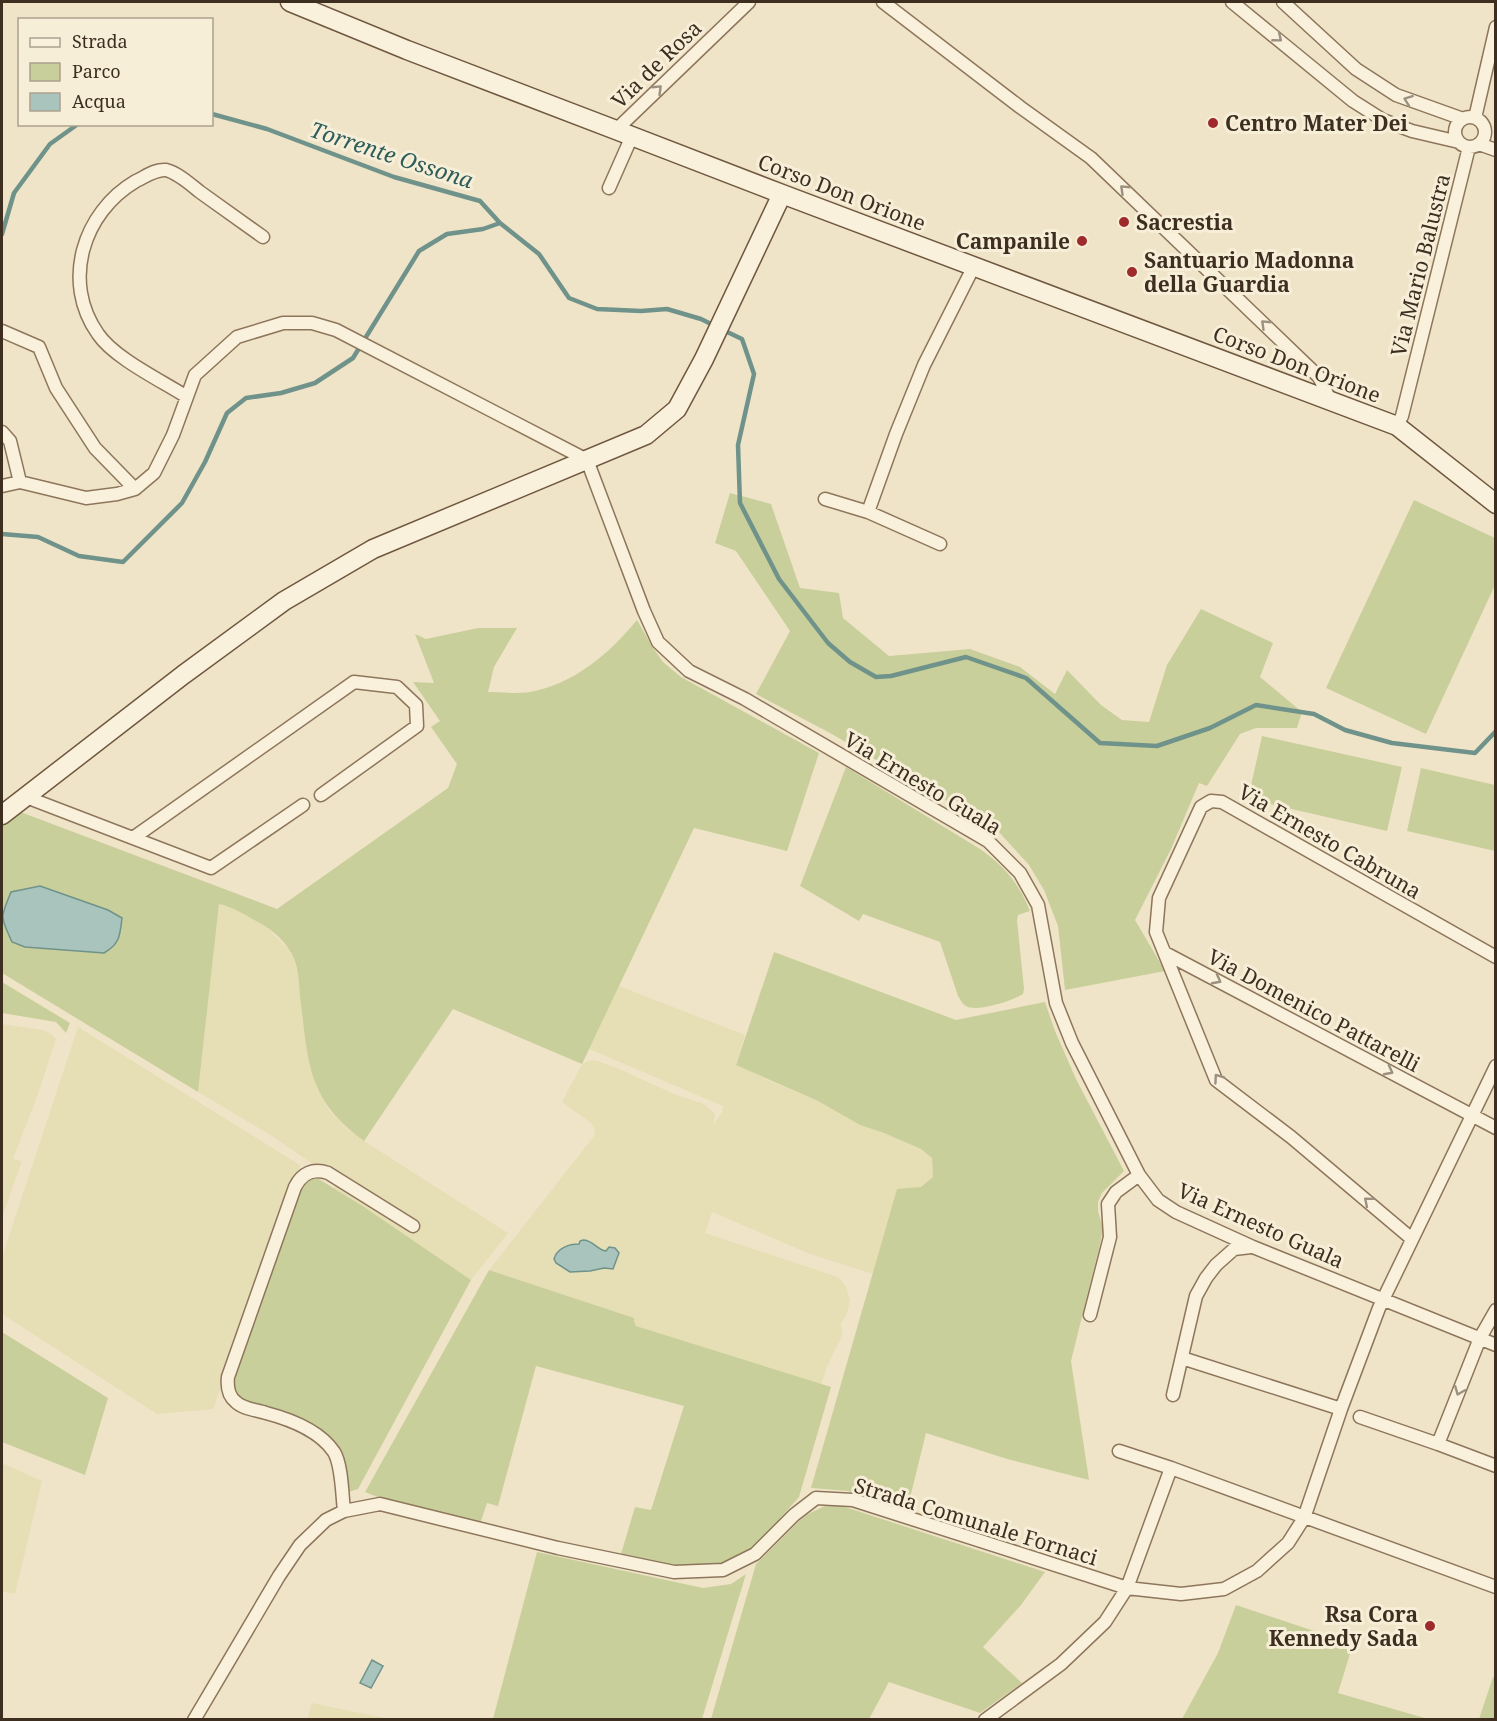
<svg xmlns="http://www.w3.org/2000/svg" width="1497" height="1721" font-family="'Noto Serif',serif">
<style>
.farmland{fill:#e6deb5}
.green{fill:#c9cf9b}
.water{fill:#a9c4bc;stroke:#6f938a;stroke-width:1.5}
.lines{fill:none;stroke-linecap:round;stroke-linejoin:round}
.stream{stroke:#6f938a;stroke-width:4.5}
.street-casing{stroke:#8d765c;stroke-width:15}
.secondary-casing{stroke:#6f573f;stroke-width:21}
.street{stroke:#faf1dc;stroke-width:12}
.secondary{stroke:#faf1dc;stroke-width:18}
.oneway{stroke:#9c907e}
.poi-dot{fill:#9e2a2b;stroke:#f7eed8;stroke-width:2}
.labels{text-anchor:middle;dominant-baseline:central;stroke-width:6;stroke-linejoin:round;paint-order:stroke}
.street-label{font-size:21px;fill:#3d2e20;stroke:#f7eed8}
.poi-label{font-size:21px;font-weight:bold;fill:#3d2e20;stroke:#f7eed8;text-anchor:start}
.water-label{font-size:22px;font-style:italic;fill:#2f5d5a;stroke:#f7eed8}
</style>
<rect width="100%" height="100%" fill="#f0e4c8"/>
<path class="farmland" d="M 219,904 L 235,909 L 266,926 L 289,950 L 294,960 L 298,973 L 308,1053 L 316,1084 L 329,1110 L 346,1128 L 364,1141 L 508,1233 L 471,1280 L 334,1188 L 342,1176 L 317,1167 L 272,1136 L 198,1092 Z
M 619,986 L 745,1035 L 736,1064 L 770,1081 L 818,1101 L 860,1125 L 884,1133 L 921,1149 L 932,1158 L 933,1177 L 921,1187 L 897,1190 L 873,1274 L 810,1254 L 712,1212 L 705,1233 L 838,1277 L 845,1285 L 850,1299 L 848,1309 L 846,1316 L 841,1323 L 842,1335 L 839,1342 L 827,1367 L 821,1385 L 636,1326 L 634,1321 L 634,1318 L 489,1270 L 594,1136 L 595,1129 L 591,1123 L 562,1102 L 582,1064 L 591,1060 L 598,1061 L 619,1069 L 674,1094 L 704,1104 L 715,1114 L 714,1124 L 722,1112 L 723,1106 L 589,1049 Z
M 2,1024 L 43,1030 L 51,1034 L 56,1039 L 38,1094 L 13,1159 L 22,1161 L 2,1218 Z
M 78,1027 L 300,1165 L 213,1409 L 157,1414 L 2,1314 L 2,1257 Z
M 2,1463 L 42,1481 L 15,1594 L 2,1591 Z
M 312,1703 L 389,1719 L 307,1719 Z"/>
<path class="green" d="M 730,493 L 771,504 L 800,588 L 839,593 L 843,618 L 889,656 L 970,649 L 1020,667 L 1055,694 L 1067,670 L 1101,705 L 1122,720 L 1149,722 L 1167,665 L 1201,609 L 1273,643 L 1260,677 L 1302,712 L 1297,728 L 1256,728 L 1240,734 L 1207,786 L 1199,783 L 1171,849 L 1135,920 L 1165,971 L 1065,990 L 1058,926 L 1044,890 L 1029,865 L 998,831 L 830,733 L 756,694 L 790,631 L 736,551 L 715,543 Z
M 1414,500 L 1495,538 L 1495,585 L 1426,734 L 1326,688 Z
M 637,620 L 653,648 L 663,662 L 681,677 L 819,753 L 787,851 L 694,828 L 582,1064 L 453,1009 L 364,1141 C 342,1125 325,1108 315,1082 C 305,1055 304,1024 300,996 C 299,984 299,971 294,959 C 288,943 272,929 256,921 C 244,914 232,907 219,904 L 198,1092 L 2,973 L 2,824 L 18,811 L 277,909 L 448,788 L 457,764 L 431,727 L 440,721 L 413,682 L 434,683 L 415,634 L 426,639 L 478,628 L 517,628 L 494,667 L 488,692 C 501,692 517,694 530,692 C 574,684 609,654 637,620 Z
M 1262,736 L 1402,767 L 1387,831 L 1248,799 Z
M 846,767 L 980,849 C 1005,867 1018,882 1030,911 L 1018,915 L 1017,920 L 1024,989 L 1023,994 C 1012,1001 980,1011 968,1007 C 963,1005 961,1001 958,996 L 940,942 L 863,914 L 859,921 L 800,886 Z
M 1421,768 L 1495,785 L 1495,851 L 1407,831 Z
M 774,952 L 956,1020 L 1045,1002 L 1055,1031 L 1076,1079 L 1124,1171 L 1102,1193 L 1098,1202 L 1098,1211 L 1103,1229 L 1099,1248 L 1071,1361 L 1089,1480 L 1007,1459 L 926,1433 L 907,1510 L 848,1491 L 811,1488 L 897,1189 L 921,1187 L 933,1177 L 932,1158 L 921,1149 L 884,1133 L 860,1125 L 818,1101 L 736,1065 Z
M 2,982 L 70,1023 L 66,1033 L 56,1022 L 2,1013 Z
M 314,1176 L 364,1207 L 471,1280 L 358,1489 L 346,1493 L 341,1453 L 333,1444 L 244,1403 L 234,1394 L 232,1376 L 300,1185 Z
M 489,1270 L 634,1318 L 634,1321 L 636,1326 L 831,1387 L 799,1497 L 753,1549 L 720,1567 L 669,1567 L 621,1554 L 635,1507 L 651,1510 L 684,1406 L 536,1366 L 498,1506 L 487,1503 L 480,1524 L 380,1498 L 365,1492 Z
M 2,1332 L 108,1398 L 85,1475 L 2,1442 Z
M 827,1505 L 842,1506 L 1045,1572 L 1021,1605 L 983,1647 L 1022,1683 L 980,1713 L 889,1682 L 869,1719 L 711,1719 L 756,1564 L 798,1522 L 808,1514 Z
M 537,1552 L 703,1588 L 731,1584 L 746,1574 L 702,1719 L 493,1719 Z
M 1236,1605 L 1353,1644 L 1338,1693 L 1428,1719 L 1182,1719 L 1218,1653 Z
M 1493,1677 L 1495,1678 L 1495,1719 L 1479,1719 Z"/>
<path class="water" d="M 40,886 L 108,910 L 122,918 C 120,935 120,944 104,953 L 25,947 L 12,942 C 0,915 0,919 11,892 Z
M 583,1240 C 593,1240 597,1250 606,1251 L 609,1247 L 615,1248 L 619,1253 L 613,1269 L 604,1268 L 590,1271 L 570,1272 L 556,1263 L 554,1259 C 557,1248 569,1244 579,1244 L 580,1241 Z
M 372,1660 L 383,1666 L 371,1688 L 360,1683 Z"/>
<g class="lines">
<path class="stream" d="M 212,114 L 267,129 L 394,177 L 480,201 L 500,223 L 539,254 L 569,298 L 597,309 L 641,311 L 667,309 L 701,319 L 715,326
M 2,234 L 14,193 L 50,144 L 78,124
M 723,330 L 742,339 L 754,374 L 738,445 L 740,503 L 779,579 L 828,643 L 850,662 L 876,677 L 891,676 L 966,657 L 1026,678 L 1100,743 L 1157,746 L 1210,728 L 1256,705 L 1314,714 L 1345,730 L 1392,743 L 1475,753 L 1496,731
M 2,534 L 38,537 L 79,556 L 123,562 L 182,503 L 205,462 L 227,413 L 246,398 L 281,393 L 315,383 L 353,358 L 419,251 L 447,234 L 483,229 L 500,223"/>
<g class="street-casing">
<path id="street" d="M 883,2 L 1020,107 L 1091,158 L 1319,377 L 1330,400
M 1232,2 L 1353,101 L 1383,120 L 1412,131 L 1459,142
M 1283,2 L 1356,69 L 1396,95 L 1463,119
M1455 132a15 15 0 1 1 30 0a15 15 0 1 1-30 0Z
M 1475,118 L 1496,27
M 616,130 L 749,2
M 1479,144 L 1496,150
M 609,188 L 632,136
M 2,331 L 39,347 L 56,388 L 95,448 L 135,489
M 187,397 C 162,381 114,358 98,334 C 61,282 83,212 136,181 C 145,177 155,169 166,170 C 178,173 190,184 200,192 C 221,207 242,222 263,237
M 1397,426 L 1402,416 L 1469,147
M 2,432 L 10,441 L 20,482
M 2,486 L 20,482 L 86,498 L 117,494 L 135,489 L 154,473 L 173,435 L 195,375 L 237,337 L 283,323 L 312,323 L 336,330 L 587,460 L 644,611 L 658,642 L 689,671 L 745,699 L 988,841 L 1020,873 L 1038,905 L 1056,1003 L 1072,1043 L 1139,1175 L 1158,1200 L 1176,1212 L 1253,1247 L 1496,1345
M 825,499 L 868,512 L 940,544
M 868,512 L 896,434 L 924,365 L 974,266
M 26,797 L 211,868 L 303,805
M 133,838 L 354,682 L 397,687 L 416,705 L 417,726 L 321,795
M 1165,953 L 1496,1128
M 1412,1239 L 1291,1137 L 1216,1080 L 1156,932 L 1159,898 L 1201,807 L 1211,801 L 1222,802 L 1496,957
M 1090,1315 L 1110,1237 L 1108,1204 L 1116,1192 L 1139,1175
M 1182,1358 L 1341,1409
M 1173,1395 L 1196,1296 L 1206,1278 L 1216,1265 L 1234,1249 L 1251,1247
M 1360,1417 L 1438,1444 L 1496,1466
M 1438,1444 L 1480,1338 L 1496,1310
M 1171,1468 L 1496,1587
M 344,1511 C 342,1494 342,1465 334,1452 C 320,1431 289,1419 266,1413 C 257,1410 243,1409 236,1402 C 228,1396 227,1386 228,1377 L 295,1187 C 302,1173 313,1168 328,1173 L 413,1226
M 194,1720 L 279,1576 L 300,1545 L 326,1520 L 344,1511 L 380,1504 L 558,1548 L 674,1572 L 723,1570 L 755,1554 L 794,1515 L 816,1498 L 853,1500 L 1127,1588 L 1181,1594 L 1224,1589 L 1257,1571 L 1288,1543 L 1304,1518 L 1341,1409 L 1379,1308 L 1496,1066
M 985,1720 L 1061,1664 L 1105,1622 L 1127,1588 L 1171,1468 L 1119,1451"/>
</g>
<g class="secondary-casing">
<path id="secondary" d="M 290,2 L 407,50 L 616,130 L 782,194 L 1397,426 L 1496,504
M 2,815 L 183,675 L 284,601 L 373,549 L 646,435 L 677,409 L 704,359 L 782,194"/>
</g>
<use href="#street" class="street"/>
<use href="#secondary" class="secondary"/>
</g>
<defs><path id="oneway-chevron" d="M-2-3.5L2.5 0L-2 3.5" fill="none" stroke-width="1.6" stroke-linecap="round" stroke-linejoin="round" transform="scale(1.5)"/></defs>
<g class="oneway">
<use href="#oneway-chevron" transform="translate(1278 38) rotate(39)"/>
<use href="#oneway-chevron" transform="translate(658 89) rotate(-44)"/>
<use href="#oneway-chevron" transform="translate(1408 100) rotate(-160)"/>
<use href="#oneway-chevron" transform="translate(1124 189) rotate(-136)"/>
<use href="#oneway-chevron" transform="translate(1265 324) rotate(-136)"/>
<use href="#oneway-chevron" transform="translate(1217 980) rotate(28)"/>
<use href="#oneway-chevron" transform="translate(1389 1071) rotate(28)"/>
<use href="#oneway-chevron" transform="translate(1218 1078) rotate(-125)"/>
<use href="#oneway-chevron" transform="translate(1368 1201) rotate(-140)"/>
<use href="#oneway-chevron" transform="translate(1459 1391) rotate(112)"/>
</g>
<g class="poi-dot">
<circle cx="1213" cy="123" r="6"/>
<circle cx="1124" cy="222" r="6"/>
<circle cx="1082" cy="241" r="6"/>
<circle cx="1132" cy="272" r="6"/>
<circle cx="1430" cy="1626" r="6"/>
</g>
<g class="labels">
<g class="street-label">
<text transform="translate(656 64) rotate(-44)">Via de Rosa</text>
<text transform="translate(842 192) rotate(21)">Corso Don Orione</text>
<text transform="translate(1420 265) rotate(-76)">Via Mario Balustra</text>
<text transform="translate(1297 364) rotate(21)">Corso Don Orione</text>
<text transform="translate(923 783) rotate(31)">Via Ernesto Guala</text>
<text transform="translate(1330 841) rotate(30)">Via Ernesto Cabruna</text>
<text transform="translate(1314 1010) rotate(28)">Via Domenico Pattarelli</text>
<text transform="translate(1261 1225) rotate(24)">Via Ernesto Guala</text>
<text transform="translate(976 1521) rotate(17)">Strada Comunale Fornaci</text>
</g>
<g class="poi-label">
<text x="1225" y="123">Centro Mater Dei</text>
<text x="1136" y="222">Sacrestia</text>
<text x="1070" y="241" text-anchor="end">Campanile</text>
<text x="1144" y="260">Santuario Madonna<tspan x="1144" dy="24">della Guardia</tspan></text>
<text x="1418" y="1614" text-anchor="end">Rsa Cora<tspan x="1418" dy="24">Kennedy Sada</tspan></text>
</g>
<g class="water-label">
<text transform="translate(392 154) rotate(18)">Torrente Ossona</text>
</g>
</g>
<rect width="1497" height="1721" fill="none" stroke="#3d2e20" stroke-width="6"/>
<rect x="18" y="18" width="195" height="108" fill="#f7eed8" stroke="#ada18e" stroke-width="1.5"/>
<rect x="30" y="38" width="30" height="9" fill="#faf1dc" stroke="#ada18e" stroke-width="1.5"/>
<text x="72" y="48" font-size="18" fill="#3d2e20">Strada</text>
<rect x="30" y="63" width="30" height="18" fill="#c9cf9b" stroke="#ada18e" stroke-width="1.5"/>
<text x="72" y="78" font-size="18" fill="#3d2e20">Parco</text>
<rect x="30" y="93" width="30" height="18" fill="#a9c4bc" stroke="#ada18e" stroke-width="1.5"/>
<text x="72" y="108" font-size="18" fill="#3d2e20">Acqua</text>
</svg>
